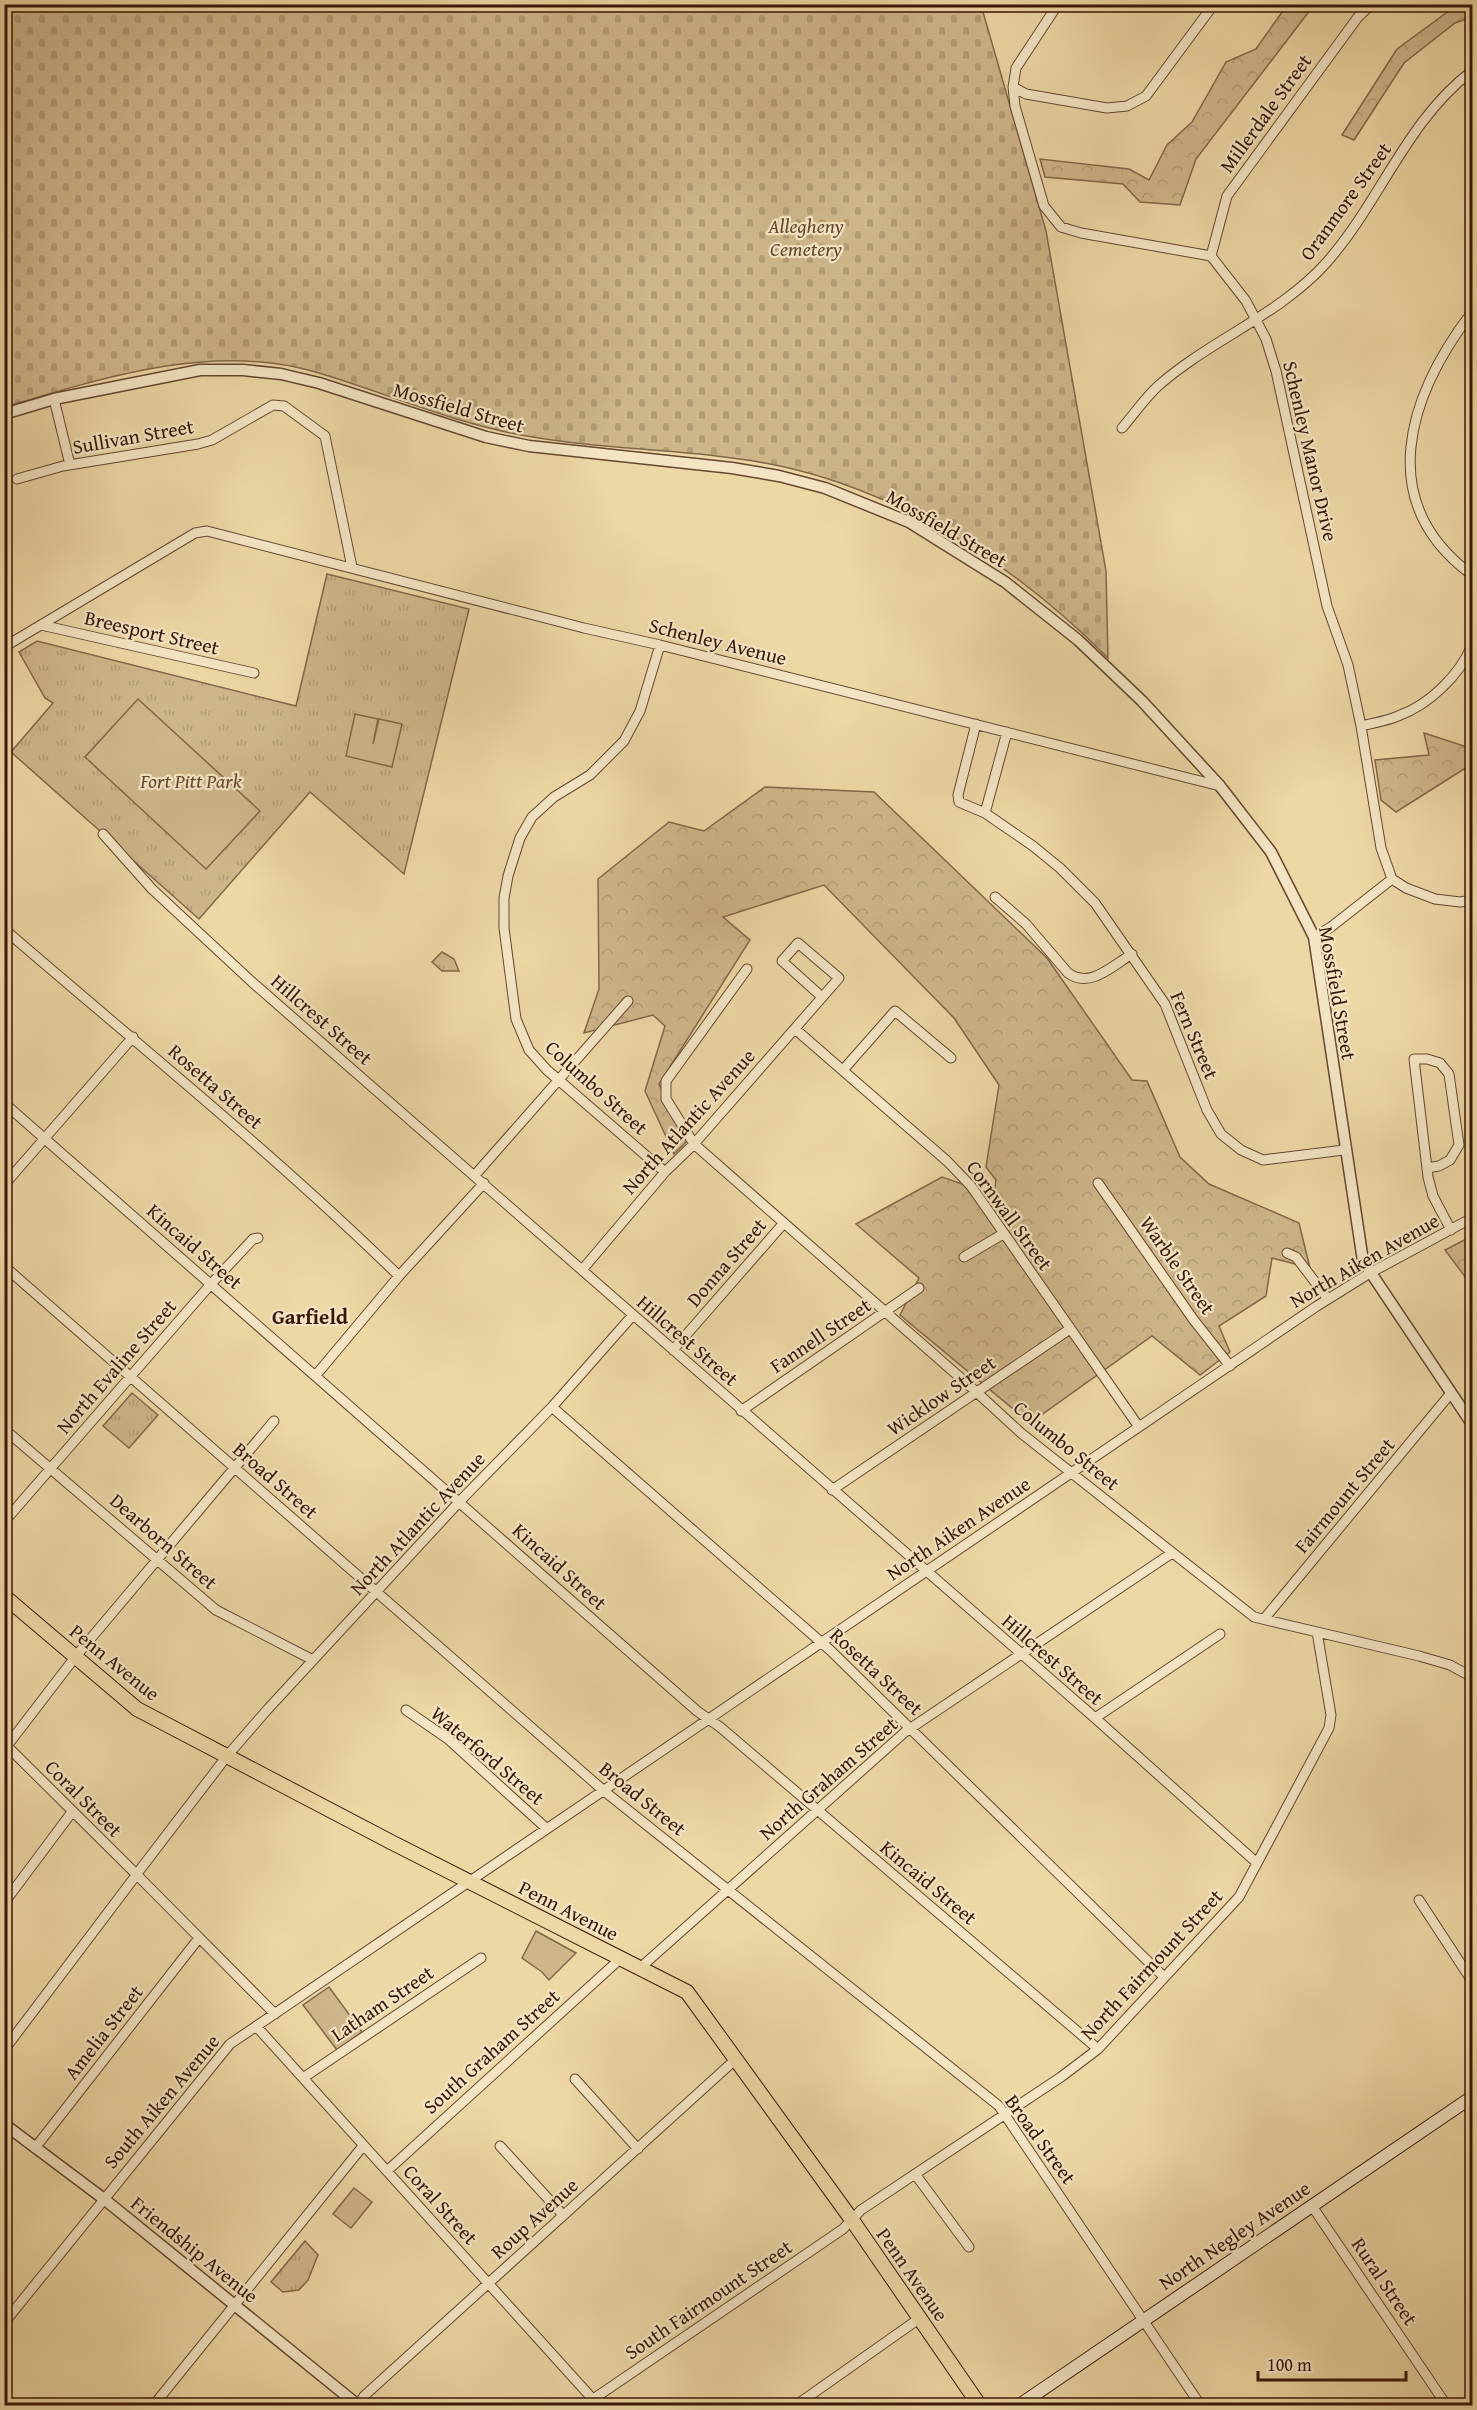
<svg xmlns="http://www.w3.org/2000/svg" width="1477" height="2410" font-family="'Gentium Book Plus',serif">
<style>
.forest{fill:url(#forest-crowns);stroke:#83664a;stroke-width:1.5}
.cemetery{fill:url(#cemetery-stones);stroke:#83664a;stroke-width:1.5}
.park{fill:url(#park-tufts);stroke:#83664a;stroke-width:1.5}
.garden{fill:#ceb68a;stroke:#83664a;stroke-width:1.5}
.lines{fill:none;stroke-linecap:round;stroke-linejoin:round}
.minor-casing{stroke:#654630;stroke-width:11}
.tertiary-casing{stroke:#654630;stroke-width:13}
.secondary-casing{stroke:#381609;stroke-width:14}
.primary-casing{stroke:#381609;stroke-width:16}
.minor{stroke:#f3e5c4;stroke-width:9}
.tertiary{stroke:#f3e5c4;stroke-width:10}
.secondary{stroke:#f3e5c4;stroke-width:12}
.primary{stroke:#edd7a5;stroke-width:14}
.labels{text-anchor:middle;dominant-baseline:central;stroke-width:4.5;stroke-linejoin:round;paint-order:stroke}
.street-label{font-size:20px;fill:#381609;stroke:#f3e5c4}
.park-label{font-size:20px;font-style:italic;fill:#654630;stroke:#f3e5c4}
.neighbourhood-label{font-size:21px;font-weight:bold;fill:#381609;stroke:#f3e5c4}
</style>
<defs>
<pattern id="forest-crowns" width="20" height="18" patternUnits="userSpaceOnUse" patternTransform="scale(1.5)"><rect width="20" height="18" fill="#ceb68a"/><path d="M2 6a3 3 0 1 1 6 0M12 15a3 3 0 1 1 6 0" fill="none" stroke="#b29c76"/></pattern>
<pattern id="cemetery-stones" width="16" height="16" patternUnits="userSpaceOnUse" patternTransform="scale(1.5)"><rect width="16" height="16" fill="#ceb68a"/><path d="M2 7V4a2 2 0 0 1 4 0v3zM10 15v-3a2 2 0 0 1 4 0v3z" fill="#b29c76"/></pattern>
<pattern id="park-tufts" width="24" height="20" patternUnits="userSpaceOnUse" patternTransform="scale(1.5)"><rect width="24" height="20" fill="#ceb68a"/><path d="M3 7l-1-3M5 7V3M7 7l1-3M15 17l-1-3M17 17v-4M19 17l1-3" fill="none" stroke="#b29c76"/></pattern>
</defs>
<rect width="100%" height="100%" fill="#edd7a5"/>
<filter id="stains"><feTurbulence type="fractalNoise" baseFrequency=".00333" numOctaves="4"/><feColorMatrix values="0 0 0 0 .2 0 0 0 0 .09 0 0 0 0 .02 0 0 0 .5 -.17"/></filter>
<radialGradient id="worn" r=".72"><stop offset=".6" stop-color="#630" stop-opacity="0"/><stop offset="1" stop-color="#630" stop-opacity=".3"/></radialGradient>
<path class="forest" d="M 1287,5 L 1314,5 L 1196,159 L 1180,205 L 1140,202 L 1123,184 L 1045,177 L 1040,159 L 1129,169 L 1149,180 L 1167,145 L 1192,122 L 1226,62 L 1256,49 Z
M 1457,5 L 1472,5 L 1472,17 L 1455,23 L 1404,63 L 1354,140 L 1342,135 L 1397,49 Z
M 1424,733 L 1470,748 L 1472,747 L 1472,764 L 1396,812 L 1381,800 L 1375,760 L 1429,755 Z
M 765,787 L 874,792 L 1047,958 L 1132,1080 L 1147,1081 L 1180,1157 L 1209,1184 L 1299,1223 L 1310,1268 L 1272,1258 L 1266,1296 L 1219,1326 L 1230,1352 L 1200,1375 L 1152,1336 L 1030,1423 L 900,1315 L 919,1278 L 856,1224 L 942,1177 L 994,1195 L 996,1180 L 986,1167 L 999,1085 L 954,1018 L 824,885 L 723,917 L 750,940 L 659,1084 L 687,1141 L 674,1154 L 645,1091 L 665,1026 L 653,1015 L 584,1033 L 599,989 L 598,879 L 669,822 L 704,831 Z
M 1472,1236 L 1472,1286 L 1445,1250 Z"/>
<path class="cemetery" d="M 5,5 L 981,5 L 1046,231 L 1106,571 L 1108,658 C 1019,568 904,493 780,466 C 695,448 606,451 521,435 C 449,422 382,391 312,371 C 210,343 102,378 5,407 Z"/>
<path class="park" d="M 327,574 L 469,609 L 404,874 L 310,792 L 199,919 L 11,752 L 53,703 L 45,698 L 19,652 L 37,641 L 296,706 Z
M 442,952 L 454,959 L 459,971 L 442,971 L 432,962 Z
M 132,1393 L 158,1415 L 129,1448 L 103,1426 Z
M 305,2241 L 318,2255 L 308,2280 L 299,2290 L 283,2292 L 271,2282 Z"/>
<path class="garden" d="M 138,699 L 260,811 L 206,869 L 85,757 Z
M 355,714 L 378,719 L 373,744 L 379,719 L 402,724 L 392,767 L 346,756 Z
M 536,1931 L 576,1953 L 549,1980 L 542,1972 L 522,1958 Z
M 329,1987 L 362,2032 L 337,2050 L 303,2005 Z
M 354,2188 L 372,2202 L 351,2228 L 333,2214 Z"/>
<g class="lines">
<g class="minor-casing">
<path id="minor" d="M 1058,4 L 1016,68 L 1013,87 L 1015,106 L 1044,206 L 1061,227 L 1081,233 L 1211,256 L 1246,301 L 1266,339 L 1276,371 L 1327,606 L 1348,665 L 1361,726 L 1381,848 L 1392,879 L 1406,888 L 1435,899 L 1460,902 L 1472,900
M 1013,87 L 1026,94 L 1107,108 L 1127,106 L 1146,96 L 1214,4
M 1211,256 L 1227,196 L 1358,17 L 1372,4
M 1472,312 C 1408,396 1373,502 1472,575
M 54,399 L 70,465
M 1122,428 C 1134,414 1145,398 1158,386 C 1210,340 1280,315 1327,262 C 1380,202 1407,120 1472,71
M 17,479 L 63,466 L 198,444 L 212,440 L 273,405 L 284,406 L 325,436 L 352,567
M 41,625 L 254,673
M 660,645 L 640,711 L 624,741 L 590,775 L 554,797 L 532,817 L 520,838 L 508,876 L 504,898 L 504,928 L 516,1019 L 529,1050 L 547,1070 L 665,1172
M 4,647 L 195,533 L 207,531 L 584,628 L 660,645 L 1220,786
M 976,724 L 958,795 L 959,802 L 985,813 L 1007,732
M 1361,726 C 1373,723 1387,721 1398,716 C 1429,705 1460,675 1472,645
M 985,813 L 1033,846 L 1060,868 L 1095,903 L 1165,1004 L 1207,1110 L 1221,1134 L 1241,1150 L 1263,1160 L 1344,1150
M 103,834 L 152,889 L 252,982 L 1095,1718 L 1257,1863
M 995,897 L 1026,924 L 1068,973 C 1090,989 1112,966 1132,954
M 4,929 C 137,1044 273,1153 399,1276
M 1314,937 L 1331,927 L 1392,879
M 747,969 L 666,1081 L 666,1099 L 694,1144 L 971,1387 L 1021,1433 L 1254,1617 L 1419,1656 L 1450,1665 L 1472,1677
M 795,1029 L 947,1161 L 971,1186 L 1139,1427
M 843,1070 L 895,1011 L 951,1058
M 4,1103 L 697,1711 L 720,1727 L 1098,2049
M 1427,1168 L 1439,1166 L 1450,1160 L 1459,1145 L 1449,1074 L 1440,1063 L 1427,1059 L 1414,1059 L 1428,1177 L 1433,1196 L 1451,1230
M 475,1175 L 628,1001
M 1098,1183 L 1193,1319 L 1230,1366
M 4,1185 L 133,1037
M 1287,1253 L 1296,1257 L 1328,1299
M 964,1257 L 1003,1234
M 4,1266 L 604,1791 L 999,2106 L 1201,2406
M 582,1270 L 665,1172 L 694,1144 L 839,978 L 798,943 L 782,961 L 822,997
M 673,1350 L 783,1224
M 316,1375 L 399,1276 L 484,1183
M 552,1407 L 830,1650 L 1164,1977
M 741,1411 L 919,1288
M 4,1429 L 216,1610 L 313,1660
M 832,1490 L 1070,1329
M 4,1522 L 211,1284 L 253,1239 L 258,1238
M 1264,1619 L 1451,1393
M 406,1710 L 448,1739 L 546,1828
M 1095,1718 L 1220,1634
M 10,1742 L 76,1656 L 274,1421
M 11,1750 L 133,1871
M 139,1871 L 227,1756 L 267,1710 L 460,1501 L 552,1407 L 633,1315
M 139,1877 L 275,2014
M 1419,1900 L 1472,1981
M 4,1903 L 72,1812
M 640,1968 L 905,1732 L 1172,1553
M 256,2026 L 599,2406
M 4,2050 L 134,1878
M 303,2078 L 481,1958
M 575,2079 L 638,2149
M 1465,2102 L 1472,2113
M 500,2146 L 563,2215
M 35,2148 L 199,1938
M 387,2171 L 620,1959
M 915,2174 L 969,2247
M 1312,2206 L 1447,2406
M 4,2323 L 230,2044 L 1317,1306 L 1370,1273 L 1472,1218
M 153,2406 L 363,2146
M 358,2406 L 364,2396 L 736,2059
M 583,2406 L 843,2229 L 861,2210 L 1061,2077 L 1098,2049 L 1239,1897 L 1329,1728 L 1331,1715 L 1317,1632
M 795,2406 L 920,2318"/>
</g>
<g class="tertiary-casing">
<path id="tertiary" d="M 4,414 L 54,399 L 200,370 L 243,370 L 281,374 L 319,383 L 486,437 L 529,446 L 732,468 L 779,476 L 825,488 L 909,522 L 1005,582 L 1078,640 L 1142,701 L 1220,786 L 1271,852 L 1314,937 L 1363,1261 L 1472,1424
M 4,2124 L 104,2199 L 359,2406"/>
</g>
<g class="secondary-casing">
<path id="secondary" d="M 1018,2406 L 1472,2097"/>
</g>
<g class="primary-casing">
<path id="primary" d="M 4,1596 L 137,1709 L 391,1842 L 687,1992 L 852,2220 L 980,2406"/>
</g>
<use href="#minor" class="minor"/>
<use href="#tertiary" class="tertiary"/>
<use href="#secondary" class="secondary"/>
<use href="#primary" class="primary"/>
</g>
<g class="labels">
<g class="street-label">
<text transform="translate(1265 113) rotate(-54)">Millerdale Street</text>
<text transform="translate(1345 201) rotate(-54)">Oranmore Street</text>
<text transform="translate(459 407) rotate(16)">Mossfield Street</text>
<text transform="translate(133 436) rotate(-10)">Sullivan Street</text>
<text transform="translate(1311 451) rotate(77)">Schenley Manor Drive</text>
<text transform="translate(947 528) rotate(30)">Mossfield Street</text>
<text transform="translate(152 632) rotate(13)">Breesport Street</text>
<text transform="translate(718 641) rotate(14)">Schenley Avenue</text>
<text transform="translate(1338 993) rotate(80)">Mossfield Street</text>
<text transform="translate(322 1019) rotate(41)">Hillcrest Street</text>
<text transform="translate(1195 1035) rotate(67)">Fern Street</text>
<text transform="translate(216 1086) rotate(41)">Rosetta Street</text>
<text transform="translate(597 1087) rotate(42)">Columbo Street</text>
<text transform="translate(688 1121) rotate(-48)">North Atlantic Avenue</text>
<text transform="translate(1010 1215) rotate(54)">Cornwall Street</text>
<text transform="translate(195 1246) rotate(41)">Kincaid Street</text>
<text transform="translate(1364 1260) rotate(-30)">North Aiken Avenue</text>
<text transform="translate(726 1262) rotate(-49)">Donna Street</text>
<text transform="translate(1178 1265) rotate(55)">Warble Street</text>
<text transform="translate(820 1335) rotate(-34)">Fannell Street</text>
<text transform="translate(688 1340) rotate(41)">Hillcrest Street</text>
<text transform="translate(116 1366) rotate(-49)">North Evaline Street</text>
<text transform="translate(941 1395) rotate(-34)">Wicklow Street</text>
<text transform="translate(1067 1445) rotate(39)">Columbo Street</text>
<text transform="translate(276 1480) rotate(41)">Broad Street</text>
<text transform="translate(1344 1495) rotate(-50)">Fairmount Street</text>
<text transform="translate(417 1523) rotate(-47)">North Atlantic Avenue</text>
<text transform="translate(958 1528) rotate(-34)">North Aiken Avenue</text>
<text transform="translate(164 1541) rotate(41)">Dearborn Street</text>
<text transform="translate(560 1566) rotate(42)">Kincaid Street</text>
<text transform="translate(1053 1659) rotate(41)">Hillcrest Street</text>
<text transform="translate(115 1662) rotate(39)">Penn Avenue</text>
<text transform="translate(877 1671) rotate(43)">Rosetta Street</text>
<text transform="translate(488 1755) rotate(40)">Waterford Street</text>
<text transform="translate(828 1778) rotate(-41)">North Graham Street</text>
<text transform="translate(84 1798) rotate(45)">Coral Street</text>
<text transform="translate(643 1798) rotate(39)">Broad Street</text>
<text transform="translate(929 1882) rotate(40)">Kincaid Street</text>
<text transform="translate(569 1910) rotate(27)">Penn Avenue</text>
<text transform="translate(1151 1964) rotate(-47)">North Fairmount Street</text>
<text transform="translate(382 2003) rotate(-34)">Latham Street</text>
<text transform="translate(103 2032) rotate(-52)">Amelia Street</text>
<text transform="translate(491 2051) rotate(-42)">South Graham Street</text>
<text transform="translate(161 2101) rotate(-50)">South Aiken Avenue</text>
<text transform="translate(1041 2139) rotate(54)">Broad Street</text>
<text transform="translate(441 2204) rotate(48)">Coral Street</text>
<text transform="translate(534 2218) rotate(-42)">Roup Avenue</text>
<text transform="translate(1234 2235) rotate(-34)">North Negley Avenue</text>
<text transform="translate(195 2249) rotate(39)">Friendship Avenue</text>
<text transform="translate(913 2274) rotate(55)">Penn Avenue</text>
<text transform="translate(1385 2281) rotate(56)">Rural Street</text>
<text transform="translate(708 2299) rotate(-34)">South Fairmount Street</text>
</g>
<g class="park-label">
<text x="806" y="225">Allegheny<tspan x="806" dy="23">Cemetery</tspan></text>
<text x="191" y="780">Fort Pitt Park</text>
</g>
<g class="neighbourhood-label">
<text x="310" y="1316">Garfield</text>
</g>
</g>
<rect width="1477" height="2410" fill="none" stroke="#edd7a5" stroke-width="24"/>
<rect x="6" y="6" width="1465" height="2398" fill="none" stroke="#381609" stroke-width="3"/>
<rect x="12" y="12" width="1453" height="2386" fill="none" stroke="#381609" stroke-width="1.5"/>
<path d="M1258 2371v9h148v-9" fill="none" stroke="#381609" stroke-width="3"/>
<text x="1267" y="2371" font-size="18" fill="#381609" stroke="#f3e5c4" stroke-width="4.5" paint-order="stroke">100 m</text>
<rect width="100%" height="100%" filter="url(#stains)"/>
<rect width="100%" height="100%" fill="url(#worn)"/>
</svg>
